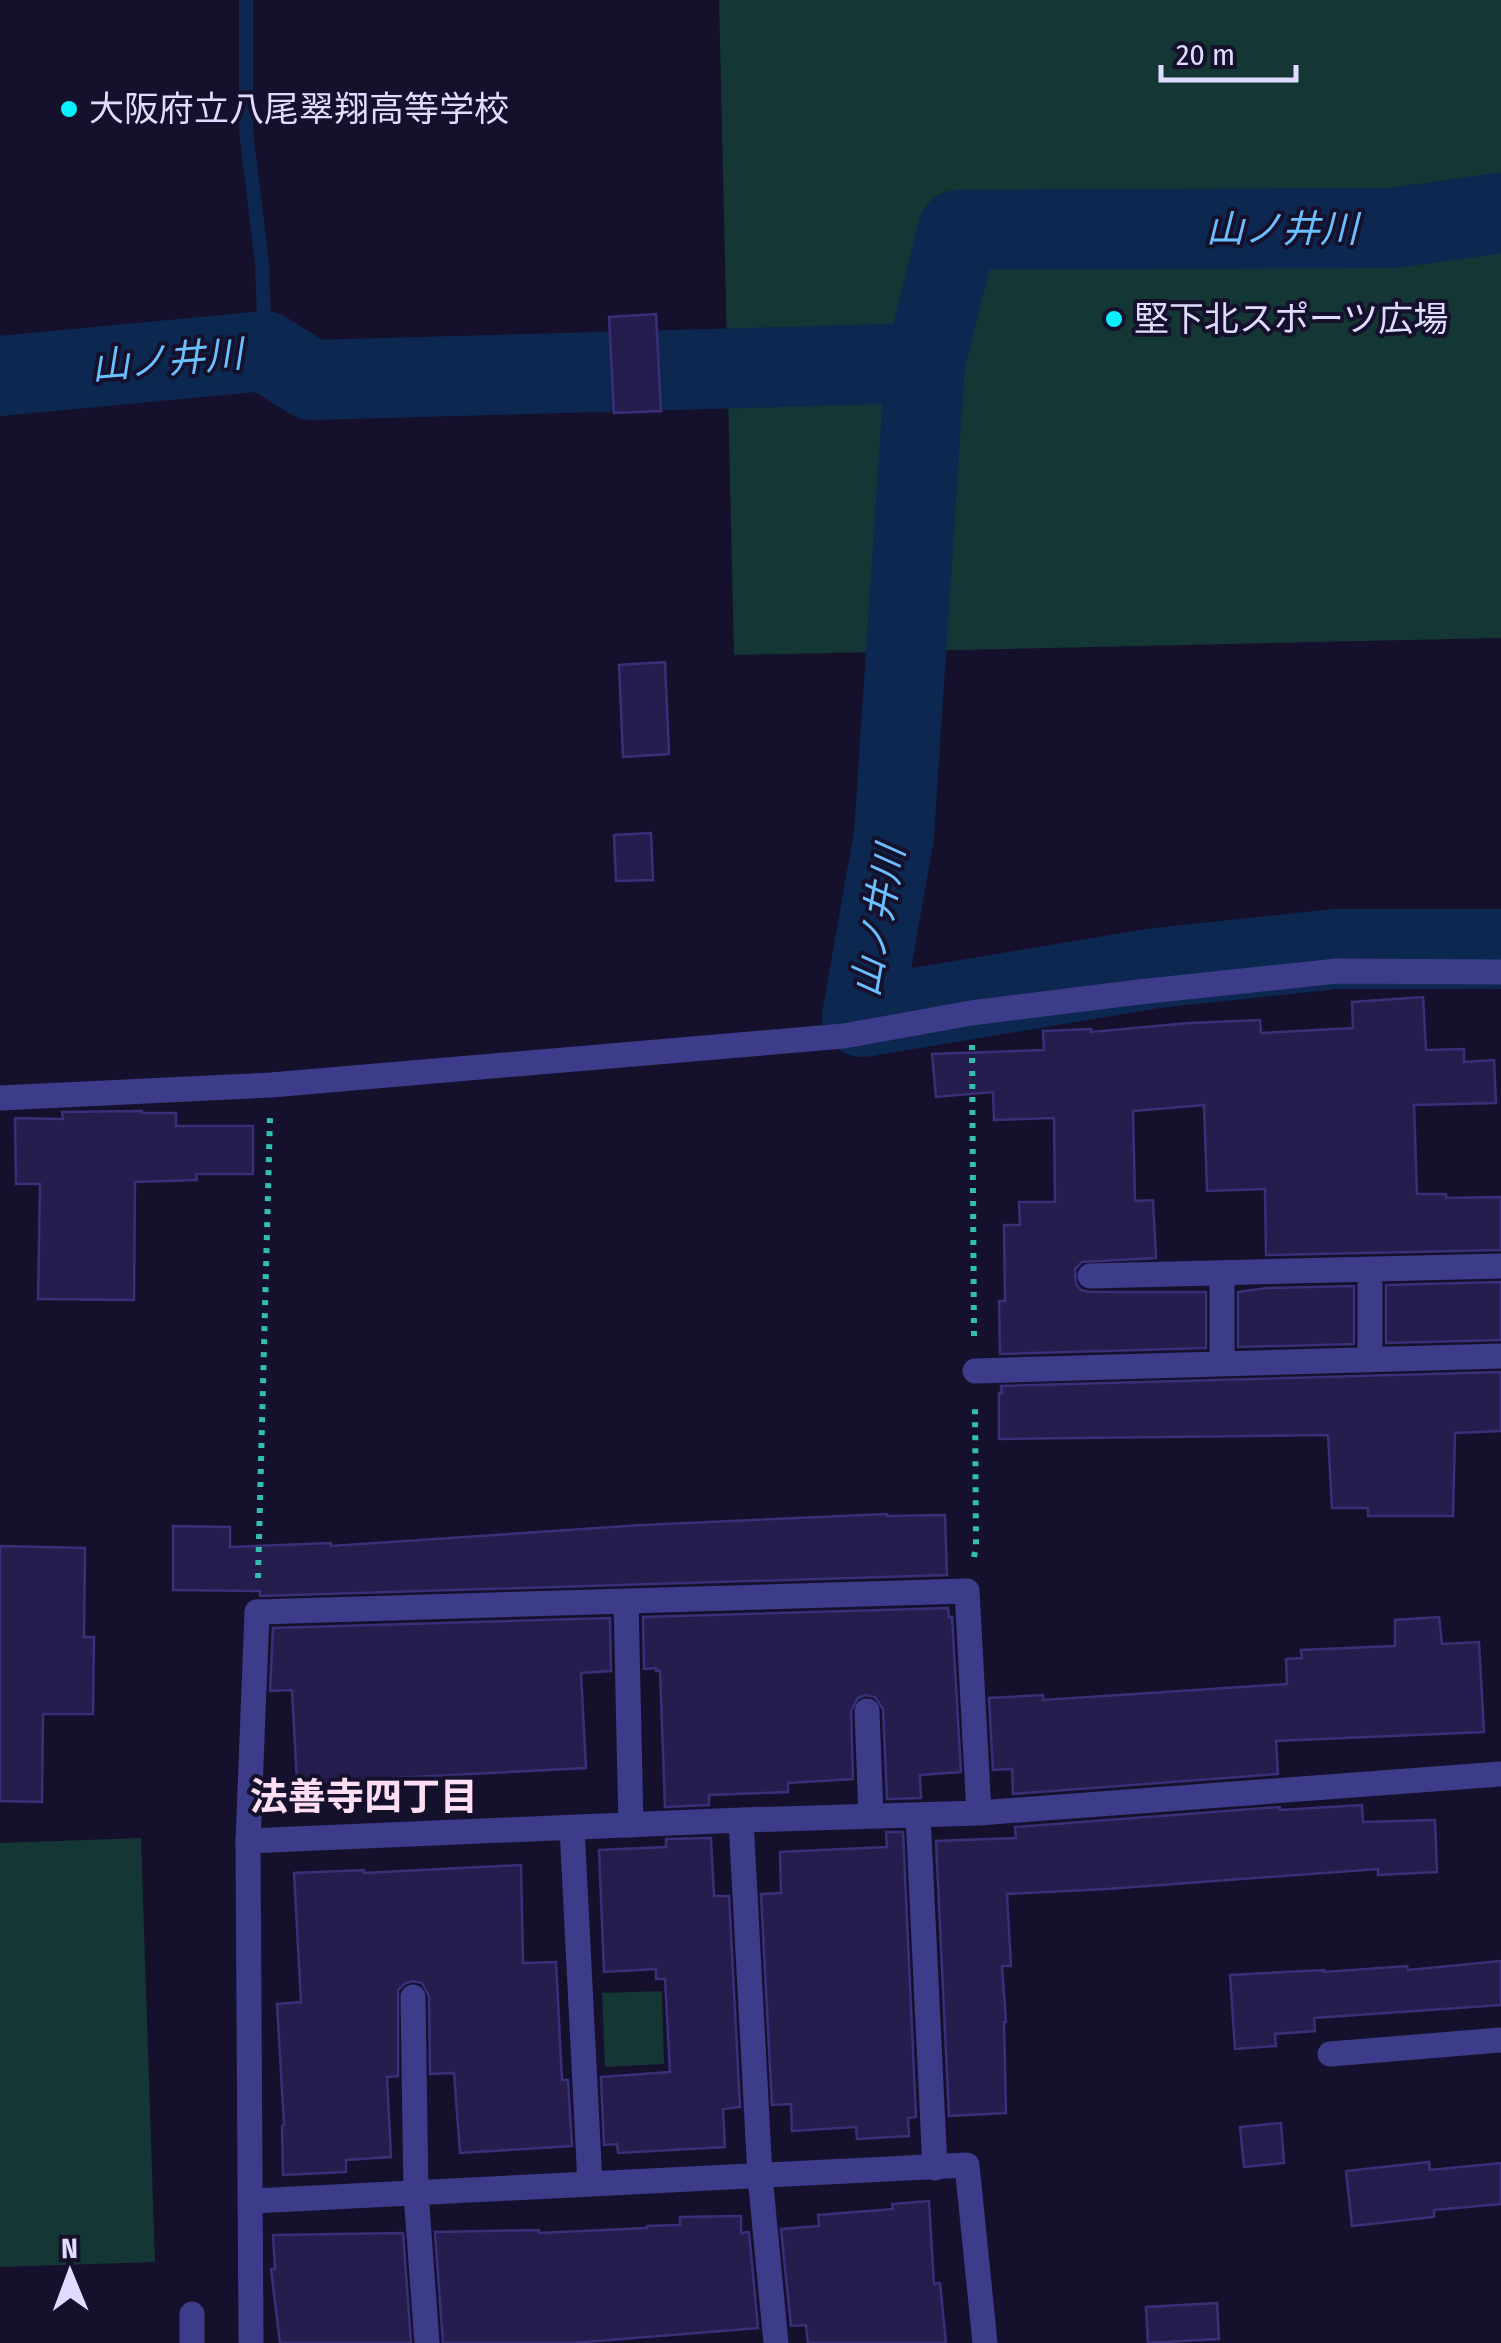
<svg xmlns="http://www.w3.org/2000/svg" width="1501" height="2343" font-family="'Fira Sans Condensed','Noto Sans JP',sans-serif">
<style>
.green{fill:#143634}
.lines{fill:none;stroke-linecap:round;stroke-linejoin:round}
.stream{stroke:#0c2850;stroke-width:14}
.river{stroke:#0c2850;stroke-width:80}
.building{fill:#251d4d;stroke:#3a2f79;stroke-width:2.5}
.path{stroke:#2fc0b1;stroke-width:6;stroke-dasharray:5 8;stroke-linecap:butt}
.service{stroke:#3c3c8b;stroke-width:25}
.minor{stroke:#3c3c8b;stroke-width:25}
.poi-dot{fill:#08f0ff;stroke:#15112c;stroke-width:4}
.labels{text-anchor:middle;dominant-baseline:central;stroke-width:8;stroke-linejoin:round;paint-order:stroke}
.poi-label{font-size:35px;fill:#dfdcff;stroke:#15112c;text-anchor:start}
.water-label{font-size:38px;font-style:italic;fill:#6ac0ff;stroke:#15112c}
.neighbourhood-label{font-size:38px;font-weight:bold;fill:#ffdef4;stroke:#15112c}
</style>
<rect width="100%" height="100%" fill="#15112c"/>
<path class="green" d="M 719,0 L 1501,0 L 1501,638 L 734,655 Z
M 141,1838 L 155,2262 L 0,2267 L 0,1843 Z
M 662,1991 L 664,2064 L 605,2067 L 602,1993 Z"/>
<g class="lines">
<path class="stream" d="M 246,0 L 246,131 L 262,263 L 265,351"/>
<path class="river" d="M 1501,213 L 1392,228 L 958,230 L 925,363 L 894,835 L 862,1017 L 1156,968 L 1336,949 L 1501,949
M 0,376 L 265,351 L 311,380 L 925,363"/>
</g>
<path class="building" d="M 656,314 L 661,411 L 614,413 L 609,317 Z
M 665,662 L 669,754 L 623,757 L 619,665 Z
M 651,833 L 653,880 L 616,881 L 614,835 Z
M 1423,997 L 1426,1050 L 1464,1049 L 1464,1062 L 1494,1060 L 1496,1103 L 1414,1105 L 1417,1194 L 1446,1194 L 1446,1198 L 1501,1197 L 1501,1250 L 1266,1255 L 1265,1189 L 1207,1191 L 1204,1105 L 1133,1111 L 1135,1201 L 1153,1200 L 1156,1258 L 1082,1262 L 1075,1269 L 1076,1284 L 1081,1290 L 1090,1292 L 1206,1292 L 1206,1348 L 1000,1354 L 999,1301 L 1005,1301 L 1004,1225 L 1020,1225 L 1019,1202 L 1055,1202 L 1054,1118 L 994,1120 L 993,1092 L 936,1097 L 932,1054 L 1044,1050 L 1043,1031 L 1091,1029 L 1091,1032 L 1189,1023 L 1260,1020 L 1261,1033 L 1353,1028 L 1352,1002 Z
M 142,1111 L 142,1113 L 176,1113 L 176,1126 L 253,1126 L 253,1174 L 196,1174 L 197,1180 L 135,1182 L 134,1300 L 38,1299 L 40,1184 L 16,1184 L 15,1118 L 63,1119 L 62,1112 Z
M 1501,1282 L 1501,1340 L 1386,1343 L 1386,1285 Z
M 1354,1286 L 1354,1344 L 1238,1347 L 1238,1292 L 1267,1288 Z
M 1501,1372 L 1501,1431 L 1455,1433 L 1453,1516 L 1368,1516 L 1368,1508 L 1332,1508 L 1328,1435 L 999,1439 L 999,1393 L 1002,1393 L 1001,1386 Z
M 887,1514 L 887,1516 L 945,1515 L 947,1575 L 260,1596 L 260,1591 L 173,1590 L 173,1526 L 230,1527 L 230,1547 L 331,1543 L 331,1546 L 642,1525 Z
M 0,1546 L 85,1548 L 84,1637 L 94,1637 L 93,1714 L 43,1714 L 42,1802 L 0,1801 Z
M 948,1608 L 949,1617 L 952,1617 L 961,1772 L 920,1775 L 921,1798 L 887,1799 L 883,1709 L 875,1697 L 865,1695 L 858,1698 L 851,1711 L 853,1779 L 788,1783 L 788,1792 L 709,1795 L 709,1805 L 665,1807 L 660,1671 L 656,1671 L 656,1668 L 644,1669 L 643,1617 Z
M 1439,1617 L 1442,1644 L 1479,1642 L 1484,1732 L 1276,1741 L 1278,1774 L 1013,1794 L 1012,1769 L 993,1770 L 989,1698 L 1043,1695 L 1043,1700 L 1287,1684 L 1286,1659 L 1302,1658 L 1301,1650 L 1395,1646 L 1395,1620 Z
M 610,1618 L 611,1671 L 581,1673 L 586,1768 L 297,1783 L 292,1690 L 270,1691 L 273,1628 Z
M 1362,1805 L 1363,1822 L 1435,1820 L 1437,1872 L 1378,1875 L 1378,1869 L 1107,1889 L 1007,1894 L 1011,1966 L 1002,1966 L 1006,2022 L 1004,2022 L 1006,2113 L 949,2116 L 936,1841 L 1016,1838 L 1015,1827 L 1280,1807 L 1280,1810 Z
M 886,1832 L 903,1832 L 916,2117 L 908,2118 L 909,2136 L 857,2139 L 856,2127 L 792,2131 L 791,2104 L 772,2105 L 761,1894 L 781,1893 L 780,1852 L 887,1847 Z
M 711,1838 L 714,1896 L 729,1896 L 740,2107 L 723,2109 L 725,2147 L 618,2153 L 617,2144 L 604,2145 L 601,2077 L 670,2072 L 665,1979 L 656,1979 L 656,1969 L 604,1972 L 599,1850 L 666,1847 L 666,1839 Z
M 521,1865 L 523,1963 L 556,1962 L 562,2080 L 568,2080 L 572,2146 L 460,2153 L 454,2073 L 430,2074 L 429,1996 L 422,1983 L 412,1981 L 404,1984 L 398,1990 L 398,2076 L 387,2077 L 391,2157 L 346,2160 L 346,2172 L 283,2175 L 282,2126 L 284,2125 L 277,2004 L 301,2002 L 294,1873 L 364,1870 L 364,1873 Z
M 1501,1961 L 1501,2005 L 1314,2018 L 1315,2031 L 1275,2034 L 1276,2046 L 1235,2049 L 1230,1975 L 1324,1970 L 1324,1972 L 1407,1966 L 1408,1970 Z
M 1281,2123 L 1284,2163 L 1244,2167 L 1240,2127 Z
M 1429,2162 L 1430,2170 L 1501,2163 L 1501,2204 L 1434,2210 L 1434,2217 L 1352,2226 L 1346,2171 Z
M 929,2201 L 934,2284 L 940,2283 L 946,2343 L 808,2343 L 806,2325 L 791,2326 L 781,2229 L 819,2226 L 818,2215 L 893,2209 L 892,2204 Z
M 741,2216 L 741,2233 L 749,2232 L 758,2328 L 572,2343 L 443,2343 L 435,2232 L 539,2230 L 539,2233 L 647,2228 L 647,2226 L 680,2225 L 680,2217 Z
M 403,2233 L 411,2343 L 280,2343 L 271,2269 L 275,2269 L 273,2235 Z
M 1217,2303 L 1219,2339 L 1148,2343 L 1146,2307 Z"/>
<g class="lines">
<path class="path" d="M 972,1045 L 974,1337
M 974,1557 L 976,1546 L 975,1405
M 258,1578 L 270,1116"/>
<path class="service" d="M 867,1711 L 871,1816
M 248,1841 L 257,1612
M 1330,2054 L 1501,2040
M 192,2343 L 192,2314"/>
<path class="minor" d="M 0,1098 L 271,1085 L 844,1036 L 971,1013 L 1139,992 L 1337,971 L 1501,972
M 1222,1273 L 1222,1364
M 1090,1276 L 1501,1266
M 1370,1360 L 1370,1269
M 975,1371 L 1501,1356
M 626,1601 L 631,1825
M 979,1813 L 1501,1774
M 918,1815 L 935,2168
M 741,1820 L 760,2176 L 776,2343
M 572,1827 L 590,2184
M 413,1997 L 416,2193 L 427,2343
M 252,2201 L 967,2165 L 985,2343
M 251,2343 L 248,1841 L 741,1820 L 979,1813 L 967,1591 L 257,1612"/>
</g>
<g class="poi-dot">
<circle cx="69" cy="109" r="10"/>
<circle cx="1114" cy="319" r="10"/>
</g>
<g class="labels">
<g class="poi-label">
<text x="89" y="109">大阪府立八尾翠翔高等学校</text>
<text x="1134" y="319">堅下北スポーツ広場</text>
</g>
<g class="water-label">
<text x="1282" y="229">山ノ井川</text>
<text transform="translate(167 360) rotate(-5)">山ノ井川</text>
<text transform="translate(878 921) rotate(-80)">山ノ井川</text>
</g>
<g class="neighbourhood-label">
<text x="364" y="1797">法善寺四丁目</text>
</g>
</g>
<g transform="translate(70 2273) rotate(359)" stroke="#15112c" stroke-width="8" paint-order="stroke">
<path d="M0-8L18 38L0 25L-18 38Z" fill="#dfdcff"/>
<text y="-15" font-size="28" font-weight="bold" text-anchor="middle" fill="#dfdcff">N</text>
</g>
<path d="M1161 65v15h135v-15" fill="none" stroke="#dfdcff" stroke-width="5"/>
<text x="1176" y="65" font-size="30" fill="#dfdcff" stroke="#15112c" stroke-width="8" paint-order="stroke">20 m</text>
</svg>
